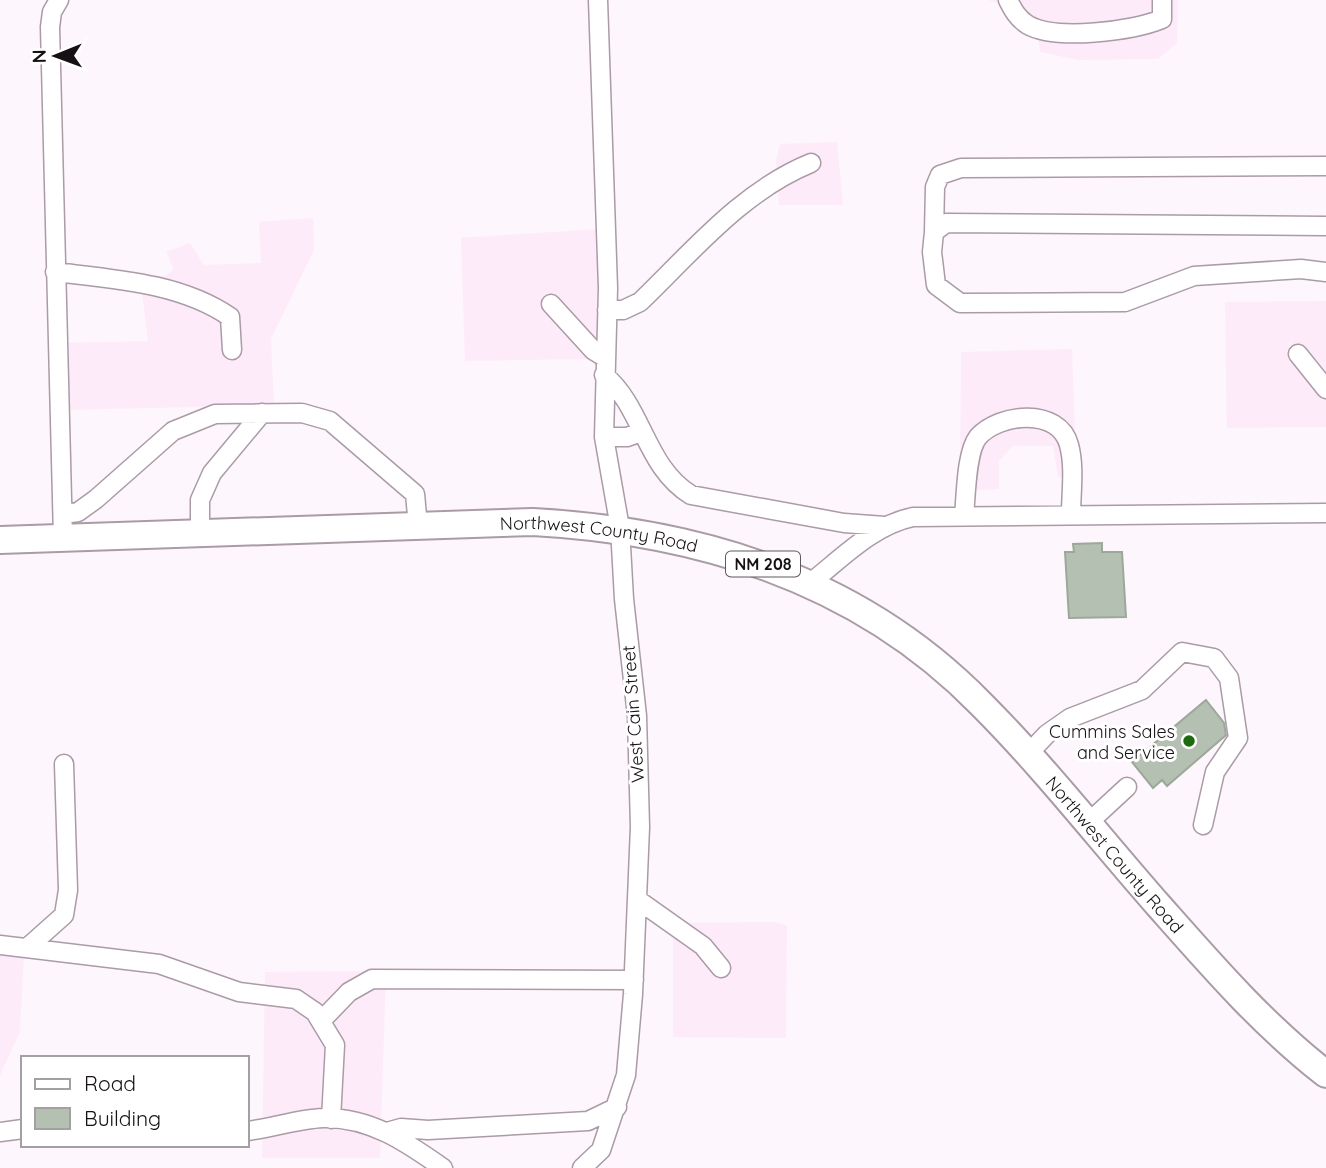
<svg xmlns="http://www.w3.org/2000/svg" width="1326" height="1168" font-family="Quicksand,sans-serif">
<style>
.built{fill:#feebf9}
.building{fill:#b4c0b2;stroke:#9ca899;stroke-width:2}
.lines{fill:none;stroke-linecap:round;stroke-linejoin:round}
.minor-casing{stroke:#aa9ba7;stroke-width:21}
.highway-casing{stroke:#aa9ba7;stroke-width:30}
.minor{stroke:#fff;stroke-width:18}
.highway{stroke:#fff;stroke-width:26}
.poi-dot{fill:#1c6b0e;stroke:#fff;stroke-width:2.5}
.labels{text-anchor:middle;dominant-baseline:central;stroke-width:6;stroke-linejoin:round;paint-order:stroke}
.shield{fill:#fff;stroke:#5c585b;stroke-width:2}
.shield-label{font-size:16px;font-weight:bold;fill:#161115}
.street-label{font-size:18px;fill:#161115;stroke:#fff}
.poi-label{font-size:18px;fill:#161115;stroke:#fff;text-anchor:end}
</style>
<rect width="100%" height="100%" fill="#fdf6fc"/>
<path class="built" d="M 988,0 L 1178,0 L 1177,43 L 1158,59 L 1078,60 L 1040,52 L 1038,34 L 1006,18 L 997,3 Z
M 837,142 L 843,205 L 779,205 L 776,161 L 780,144 Z
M 313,218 L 314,250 L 271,339 L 274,405 L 64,410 L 61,343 L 148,341 L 140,276 L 165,276 L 174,269 L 166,252 L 190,243 L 204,265 L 261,263 L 259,222 Z
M 597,229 L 598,362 L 583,359 L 465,361 L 461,238 Z
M 1326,301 L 1326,427 L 1227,428 L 1225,302 Z
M 1072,349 L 1075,432 L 1083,475 L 1058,477 L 1053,446 L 1013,446 L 999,461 L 999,489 L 960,491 L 961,352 Z
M 776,922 L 787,926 L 786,1038 L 673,1037 L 673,932 L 683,923 Z
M 0,952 L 24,953 L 20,1032 L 0,1075 Z
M 386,971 L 380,1158 L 262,1158 L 265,972 Z"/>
<path class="building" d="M 1102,543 L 1102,552 L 1122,552 L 1126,617 L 1069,618 L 1065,552 L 1074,552 L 1073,544 Z
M 1206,700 L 1224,723 L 1226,735 L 1167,786 L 1162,780 L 1153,788 L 1132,762 Z"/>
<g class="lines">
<g class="minor-casing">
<path id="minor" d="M 59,0 L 52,12 L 50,27 L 63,538
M 1008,0 C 1013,10 1018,19 1028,25 C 1056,41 1133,31 1162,19 L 1162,0
M 1326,226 L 946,223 L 934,232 L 932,252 L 936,285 L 960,303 L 1125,302 L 1194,276 L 1301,269 L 1326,272
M 934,232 L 935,187 L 940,175 L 961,168 L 1326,166
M 55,272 C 113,279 181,283 230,317 L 232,350
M 551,304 L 593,350 L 606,358
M 607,310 L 623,310 L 640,302 C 692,252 742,191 811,163
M 1298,354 L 1326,389
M 604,375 C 643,407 645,467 691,495 L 844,523 L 885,526
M 604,437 L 627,437 L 641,432
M 63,514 L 78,512 L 96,499 L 173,431 L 215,414 L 302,413 L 330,421 L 415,494 L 418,526
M 964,516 C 966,497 966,452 978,437 C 999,413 1059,407 1069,445 C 1075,467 1071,493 1071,515
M 200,533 L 200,500 L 212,473 L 262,413
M 809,584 C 841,559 873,525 913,517 L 1326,513
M 1027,755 L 1047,734 L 1070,718 L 1142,690 L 1182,652 L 1214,658 L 1229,678 L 1238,738 L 1215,772 L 1203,825
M 1087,824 L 1127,787
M 638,900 L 703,946 L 721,968
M 0,945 L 159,964 L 239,992 L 296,999 L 315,1012 L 335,1045 L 331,1119
M 27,948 L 64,915 L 68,890 L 64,764
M 321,1021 L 349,992 L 372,979 L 634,980
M 247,1131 C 272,1128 298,1119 323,1118 C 370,1117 406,1142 443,1168
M 0,1132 L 23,1129
M 387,1132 L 401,1128 L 428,1130 L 588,1121 L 617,1107
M 582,1168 L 601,1150 L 626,1075 L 633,994 L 640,827 L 637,716 L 624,599 L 620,528 L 604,437 L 608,288 L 598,0"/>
</g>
<g class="highway-casing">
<g id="highway">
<path id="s1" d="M 0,540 L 533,522 C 701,531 860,580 981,704 C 1044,767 1100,839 1159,906 C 1212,966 1263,1025 1326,1074"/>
</g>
</g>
<use href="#minor" class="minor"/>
<use href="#highway" class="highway"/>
</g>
<circle class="poi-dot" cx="1189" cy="741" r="7"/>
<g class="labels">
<rect class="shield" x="726" y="551.5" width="74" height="25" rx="5"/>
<g class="shield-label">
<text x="763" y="564">NM 208</text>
</g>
<g class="street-label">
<text stroke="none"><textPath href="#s1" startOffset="600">Northwest County Road</textPath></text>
<text transform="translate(633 714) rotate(-94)">West Cain Street</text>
<text stroke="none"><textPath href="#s1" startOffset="1230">Northwest County Road</textPath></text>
</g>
<g class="poi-label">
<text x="1175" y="731">Cummins Sales<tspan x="1175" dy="21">and Service</tspan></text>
</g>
</g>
<rect x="21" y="1056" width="228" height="91" fill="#ffffff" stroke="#a2a0a1" stroke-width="2"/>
<rect x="35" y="1079" width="35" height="10" fill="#ffffff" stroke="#a2a0a1" stroke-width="2"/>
<text x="84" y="1091" font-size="21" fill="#161115">Road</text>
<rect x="35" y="1108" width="35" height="21" fill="#b4c0b2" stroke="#a2a0a1" stroke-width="2"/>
<text x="84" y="1126" font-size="21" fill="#161115">Building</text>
<g transform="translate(56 56) rotate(269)" stroke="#ffffff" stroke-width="5" paint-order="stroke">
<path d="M0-5L12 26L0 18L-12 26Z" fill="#161115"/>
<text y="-10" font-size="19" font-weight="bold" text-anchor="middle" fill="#161115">N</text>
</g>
</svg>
